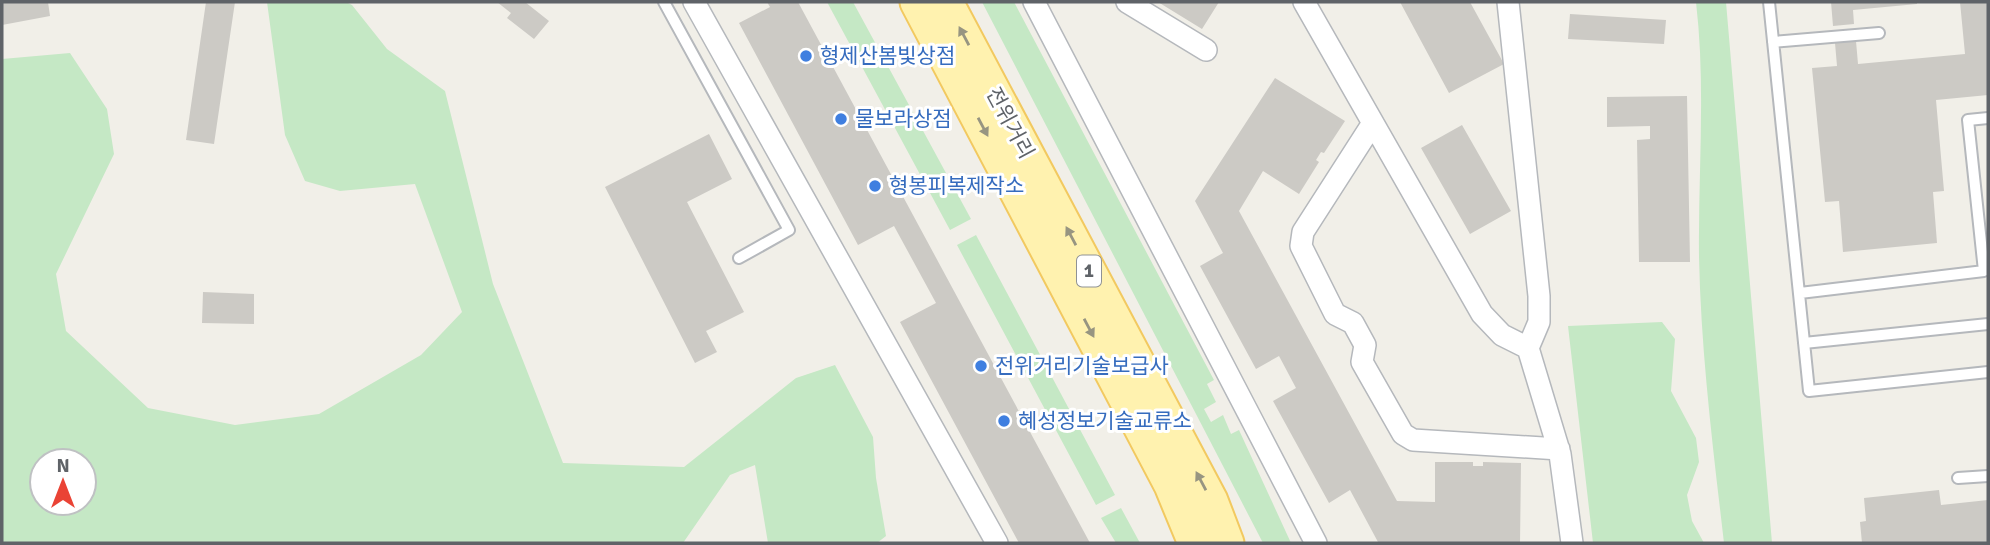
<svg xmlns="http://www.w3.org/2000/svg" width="1990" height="545" font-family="Signika,'Noto Sans KR',sans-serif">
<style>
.green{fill:#c5e8c5;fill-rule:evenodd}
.building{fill:#cccac5}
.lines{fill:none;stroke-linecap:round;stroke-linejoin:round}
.service-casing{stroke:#b5b8bc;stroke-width:14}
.minor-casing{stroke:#b5b8bc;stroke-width:24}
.primary-casing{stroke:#f2c960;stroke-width:37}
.service{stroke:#fff;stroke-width:10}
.minor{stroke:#fff;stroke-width:21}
.primary{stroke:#fff2af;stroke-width:33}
.oneway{fill:#979581}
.shop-dot{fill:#3f7fe0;stroke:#fff;stroke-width:2.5}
.labels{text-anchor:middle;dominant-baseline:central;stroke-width:6;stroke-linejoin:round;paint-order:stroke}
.shield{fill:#fff;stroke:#8f9295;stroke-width:2}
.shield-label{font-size:19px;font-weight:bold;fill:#5f6368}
.shop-label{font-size:21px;fill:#366cbe;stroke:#fff;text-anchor:start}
.street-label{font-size:21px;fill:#5f6368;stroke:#fff}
</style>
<rect width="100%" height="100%" fill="#f1efe8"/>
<path class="green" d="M 267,2 L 346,2 L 352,5 L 387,49 L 445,91 L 493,284 L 563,463 L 684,467 L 796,378 L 835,365 L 873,437 L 876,478 L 886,536 L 877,543 L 768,543 L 755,465 L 730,475 L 683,543 L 2,543 L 2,59 L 70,53 L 107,109 L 114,154 L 56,274 L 66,331 L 148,408 L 235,425 L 319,414 L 421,355 L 462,312 L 415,184 L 340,191 L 305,181 L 285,135 ZM 84,461 L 84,503 L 42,503 L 42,461 Z
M 827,2 L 853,2 L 971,219 L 950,230 Z
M 982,2 L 1014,2 L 1214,380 L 1207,384 L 1216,402 L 1204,409 L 1211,422 L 1223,415 L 1231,434 L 1239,430 L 1291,543 L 1263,543 Z
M 1696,2 L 1726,2 L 1772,543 L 1724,543 C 1713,448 1701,353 1699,257 C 1698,172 1706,87 1696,2 Z
M 976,235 L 1115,495 L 1096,505 L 957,245 Z
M 1662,322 L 1675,339 L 1671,391 L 1696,438 L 1699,462 L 1687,495 L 1692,521 L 1704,543 L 1593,543 L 1568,326 Z
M 1121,508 L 1140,543 L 1116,543 L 1101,518 Z"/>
<path class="building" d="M 2,2 L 48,2 L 50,16 L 2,25 Z
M 206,2 L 235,2 L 214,144 L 186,140 Z
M 497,2 L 525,2 L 549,21 L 534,39 L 507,18 L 511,13 Z
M 767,2 L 798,2 L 1090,543 L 1019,543 L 900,322 L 936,303 L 894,226 L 858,245 L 739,23 L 770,7 Z
M 1158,2 L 1219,2 L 1202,29 Z
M 1400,2 L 1470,2 L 1504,64 L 1449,93 Z
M 1831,2 L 1917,2 L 1917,4 L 1853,10 L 1854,24 L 1833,26 Z
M 1960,2 L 1988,2 L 1988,95 L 1936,100 L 1944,191 L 1933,192 L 1937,243 L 1843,252 L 1839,201 L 1825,202 L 1812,68 L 1837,66 L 1835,43 L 1856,41 L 1858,64 L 1965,54 Z
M 1570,14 L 1666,20 L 1664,44 L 1568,39 Z
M 1275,78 L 1345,121 L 1324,153 L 1321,152 L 1316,160 L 1319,162 L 1299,194 L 1263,171 L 1239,211 L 1397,501 L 1435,502 L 1435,462 L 1473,462 L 1473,466 L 1483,466 L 1483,462 L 1521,463 L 1520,543 L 1378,542 L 1350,490 L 1329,503 L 1273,401 L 1296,388 L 1279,356 L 1256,369 L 1200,266 L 1223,253 L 1195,201 Z
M 1687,96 L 1690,262 L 1639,262 L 1637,140 L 1650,139 L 1650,126 L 1607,127 L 1607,97 Z
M 1462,125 L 1511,211 L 1470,234 L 1421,148 Z
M 709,134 L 732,179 L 687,202 L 744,312 L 706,331 L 717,352 L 695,363 L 605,187 Z
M 203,292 L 254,294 L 254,324 L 202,323 Z
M 1939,490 L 1941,505 L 1988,500 L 1988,543 L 1862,543 L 1860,522 L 1866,521 L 1864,498 Z"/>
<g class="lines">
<g class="service-casing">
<path id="service" d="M 664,2 L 789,230 L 739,258
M 1769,2 L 1809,391 L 1988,372
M 1773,42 L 1879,33
M 1800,293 L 1984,271 L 1968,120 L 1988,118
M 1804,343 L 1988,324
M 1958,478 L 1988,476"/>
</g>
<g class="minor-casing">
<path id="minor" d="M 694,2 L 997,543
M 1034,2 L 1316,543
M 1127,2 L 1206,50
M 1304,2 L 1482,314 L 1502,335 L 1528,348
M 1508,2 L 1539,296 L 1539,322 L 1528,348 L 1560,454 L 1572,543
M 1373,123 L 1303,232 L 1301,246 L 1335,314 L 1353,323 L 1365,345 L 1362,362 L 1403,434 L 1413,440 L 1559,449"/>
</g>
<g class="primary-casing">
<path id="primary" d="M 917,2 L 1171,485 L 1195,543
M 946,2 L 1211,501 L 1227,543"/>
</g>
<use href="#service" class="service"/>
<use href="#minor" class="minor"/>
<use href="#primary" class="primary"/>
</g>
<defs><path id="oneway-solid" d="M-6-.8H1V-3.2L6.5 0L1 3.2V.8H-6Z" transform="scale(1.75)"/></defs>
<g class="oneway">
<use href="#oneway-solid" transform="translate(964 36) rotate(-118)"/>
<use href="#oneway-solid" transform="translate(983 127) rotate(62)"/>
<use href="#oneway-solid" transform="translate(1071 236) rotate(-118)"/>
<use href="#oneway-solid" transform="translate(1089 328) rotate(62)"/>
<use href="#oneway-solid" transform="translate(1201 481) rotate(-118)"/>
</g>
<g class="shop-dot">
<circle cx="806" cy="56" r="7"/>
<circle cx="841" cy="119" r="7"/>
<circle cx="875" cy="186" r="7"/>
<circle cx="981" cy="366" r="7"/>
<circle cx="1004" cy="421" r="7"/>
</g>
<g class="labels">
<rect class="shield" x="1077" y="255.5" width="24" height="31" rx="5"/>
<g class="shield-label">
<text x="1089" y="271">1</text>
</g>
<g class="shop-label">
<text x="820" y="56">형제산봄빛상점</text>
<text x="855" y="119">물보라상점</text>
<text x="889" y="186">형봉피복제작소</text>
<text x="995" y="366">전위거리기술보급사</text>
<text x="1018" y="421">혜성정보기술교류소</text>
</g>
<g class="street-label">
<text transform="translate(1010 123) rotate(62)">전위거리</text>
</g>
</g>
<rect width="1990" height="545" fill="none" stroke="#5f6368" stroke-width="7"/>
<g transform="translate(63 482)"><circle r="33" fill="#ffffff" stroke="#bfc1c3" stroke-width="2"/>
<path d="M0-5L12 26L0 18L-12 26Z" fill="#ea4335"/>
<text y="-10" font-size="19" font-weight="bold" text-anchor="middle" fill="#5f6368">N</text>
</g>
</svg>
